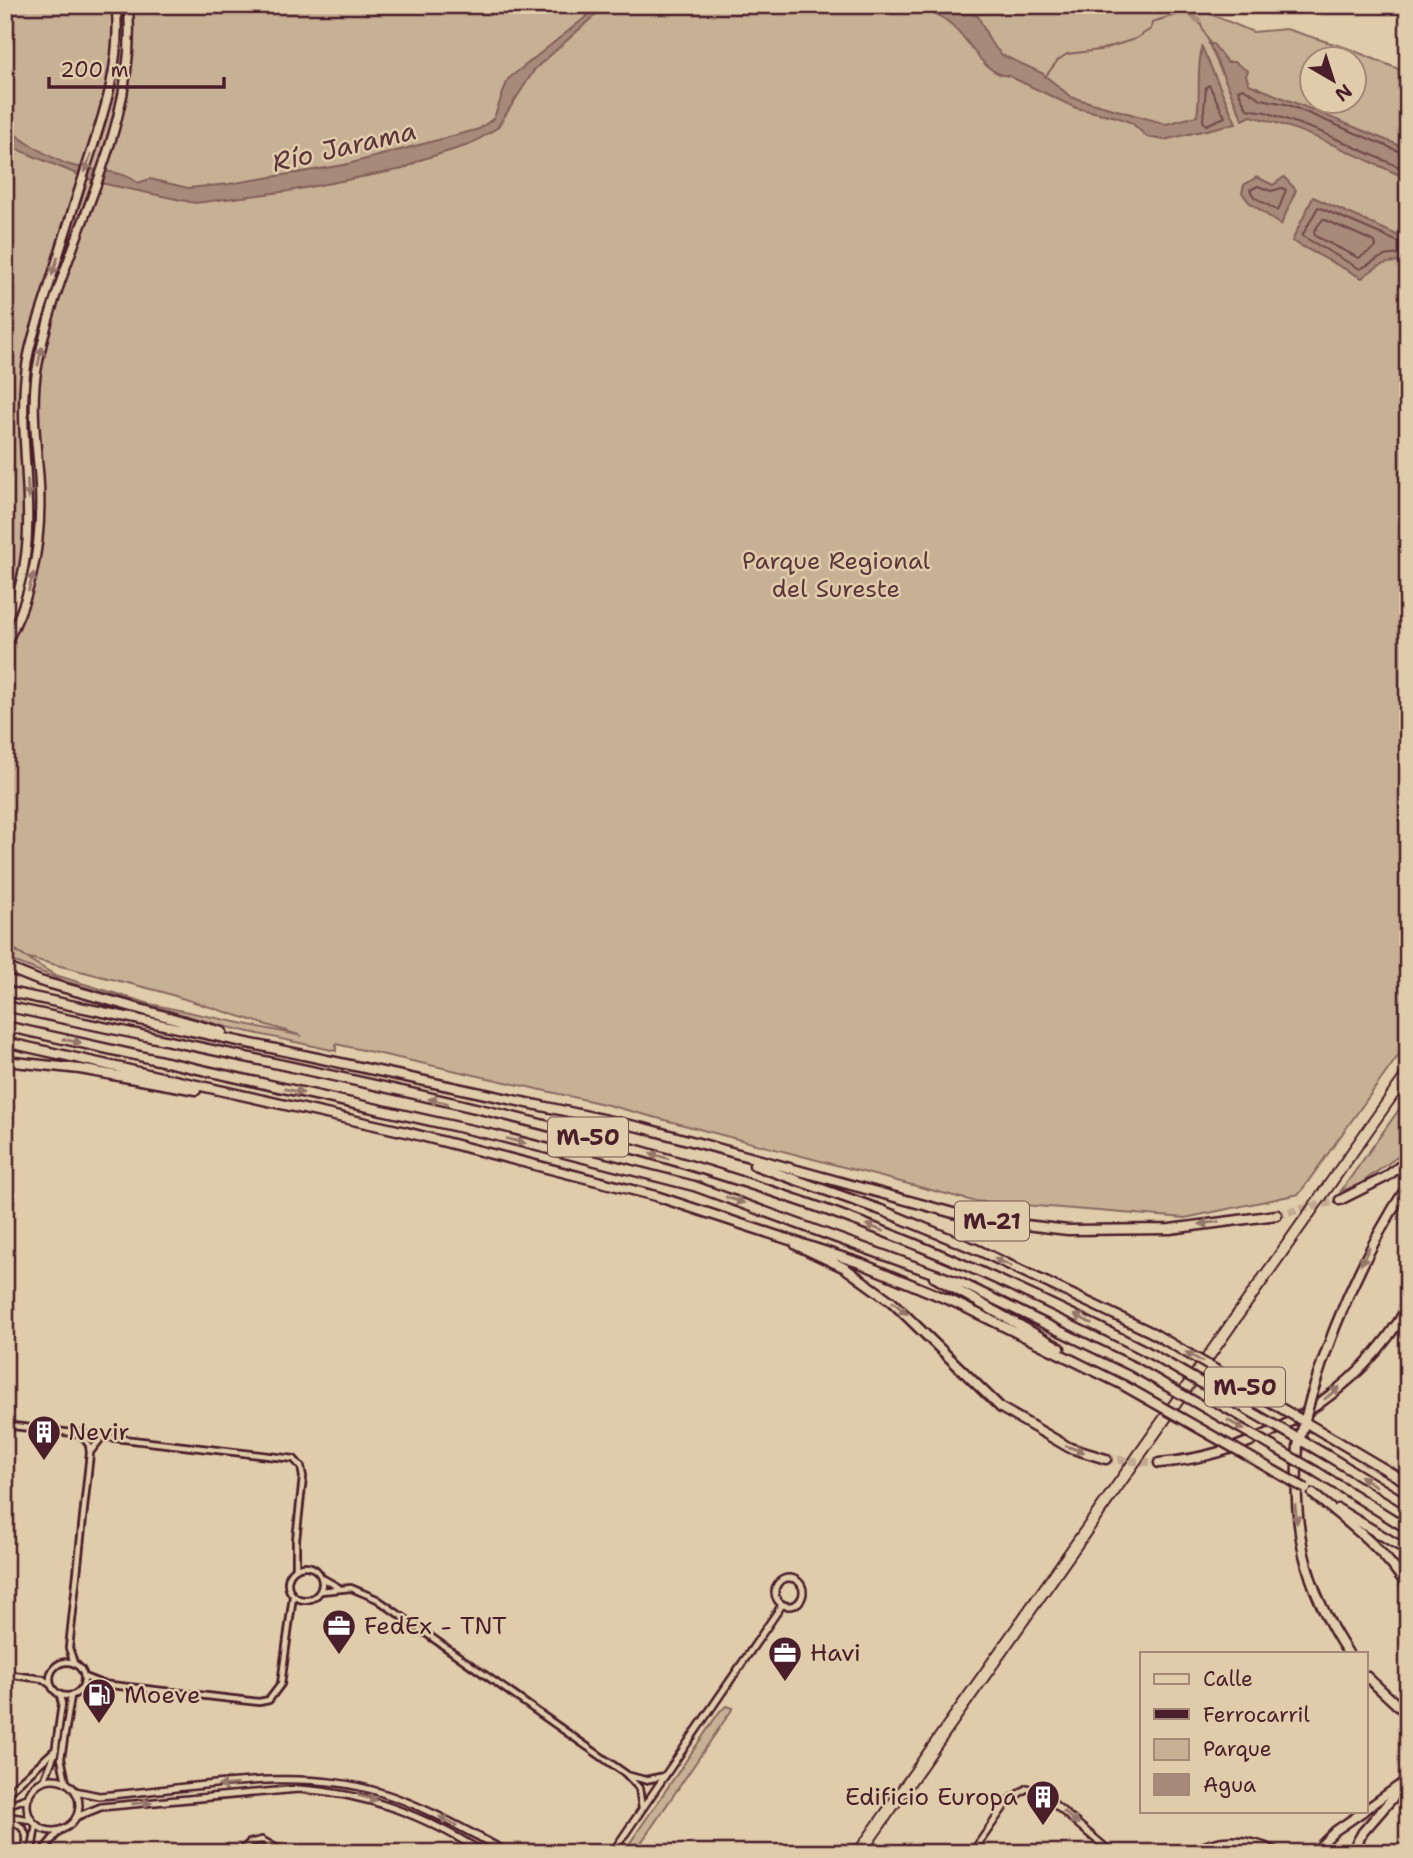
<svg xmlns="http://www.w3.org/2000/svg" width="1413" height="1858" font-family="'Shantell Sans',sans-serif">
<style>
.green{fill:#c8b095;stroke:#896860;stroke-width:2;fill-rule:evenodd}
.water{fill:#a78a79;stroke:#825f5a;stroke-width:2}
.lines{fill:none;stroke-linecap:round;stroke-linejoin:round}
.shore{stroke:#6f4a4a;stroke-width:2}
.stream{stroke:#825f5a;stroke-width:2}
.canal{stroke:#a78a79;stroke-width:6}
.motorway-tunnel{stroke:#c2a991;stroke-width:8;stroke-dasharray:8 4;stroke-linecap:butt}
.minor-casing{stroke:#4a1f2b;stroke-width:10}
.tertiary-casing{stroke:#4a1f2b;stroke-width:10}
.secondary-casing{stroke:#4a1f2b;stroke-width:11}
.primary-casing{stroke:#4a1f2b;stroke-width:12}
.motorway-casing{stroke:#4a1f2b;stroke-width:13}
.minor{stroke:#e0ccaa;stroke-width:4.5}
.tertiary{stroke:#e0ccaa;stroke-width:5}
.secondary{stroke:#e0ccaa;stroke-width:6}
.primary{stroke:#e0ccaa;stroke-width:7}
.motorway{stroke:#e0ccaa;stroke-width:8}
.rail{stroke:#4a1f2b;stroke-width:2}
.motorway-bridge-casing{stroke:#4a1f2b;stroke-width:13;stroke-linecap:butt}
.motorway-bridge{stroke:#e0ccaa;stroke-width:8}
.oneway{fill:#95766a}
.labels{text-anchor:middle;dominant-baseline:central;stroke-width:5;stroke-linejoin:round;paint-order:stroke}
.shield{fill:#e0ccaa;stroke:#775351;stroke-width:2}
.shield-label{font-size:23px;font-weight:bold;fill:#4a1f2b}
.park-label{font-size:24px;fill:#5d353b;stroke:#e0ccaa}
.poi-label{font-size:24px;fill:#4a1f2b;stroke:#e0ccaa;text-anchor:start}
.water-label{font-size:26px;font-style:italic;fill:#5d343b;stroke:#e0ccaa}
</style>
<rect width="100%" height="100%" fill="#e0ccaa"/>
<filter id="ink" filterUnits="userSpaceOnUse"><feTurbulence type="fractalNoise" baseFrequency=".0143" numOctaves="2"/><feDisplacementMap in="SourceGraphic" scale="14" xChannelSelector="R" yChannelSelector="G"/><feConvolveMatrix kernelMatrix="1 2 1 2 8 2 1 2 1" color-interpolation-filters="sRGB"/></filter>
<g filter="url(#ink)">
<path class="green" d="M 5,5 L 1189,5 L 1253,32 L 1286,29 L 1347,48 L 1396,68 L 1408,77 L 1408,1042 L 1299,1194 L 1185,1218 L 973,1201 L 604,1104 L 336,1044 L 336,1051 L 227,1027 L 67,982 L 5,958 L 5,945 L 55,975 L 150,1004 L 302,1036 L 159,991 L 25,957 L 5,941 ZM 1312,60 L 1354,60 L 1354,102 L 1312,102 Z
M 1408,1097 L 1408,1149 L 1360,1184 L 1341,1191 Z
M 727,1706 L 733,1708 L 634,1853 L 623,1853 L 720,1711 Z"/>
<path class="water" d="M 601,5 L 625,5 L 602,9 L 535,69 L 497,128 L 469,145 L 420,160 L 403,169 L 289,191 L 195,203 L 96,182 L 19,150 L 5,148 L 5,126 C 14,136 56,161 70,165 C 93,172 119,168 138,183 L 150,179 L 188,188 L 229,184 L 344,165 L 479,129 L 494,118 L 508,79 Z
M 918,5 L 946,5 L 978,16 L 991,43 L 1002,55 L 1042,73 L 1071,97 L 1166,124 L 1197,116 C 1201,92 1196,71 1202,47 L 1236,123 L 1164,140 L 1147,137 L 1132,123 L 1117,117 L 1076,108 L 1009,76 C 981,73 972,42 952,25 C 943,16 929,11 918,5 Z
M 1209,44 L 1213,44 L 1227,62 L 1234,62 L 1248,71 L 1246,75 L 1249,84 L 1408,149 L 1408,179 C 1357,156 1306,129 1251,116 L 1243,120 Z
M 1257,177 L 1273,185 L 1284,177 L 1296,190 L 1281,225 L 1249,202 L 1242,193 L 1244,185 Z
M 1313,197 L 1408,240 L 1408,263 C 1386,260 1379,264 1362,278 L 1292,241 Z"/>
<g class="lines">
<path class="shore" d="M 1209,85 L 1225,117 L 1206,125 L 1203,121 L 1206,87 Z
M 1408,155 L 1286,104 L 1261,99 L 1243,88 L 1238,90 L 1247,109 L 1266,112 L 1321,132 L 1408,171
M 1258,186 L 1271,191 L 1282,188 L 1286,190 L 1278,211 L 1254,197 L 1250,190 Z
M 1323,219 L 1375,242 L 1376,247 L 1359,258 L 1315,236 L 1314,231 Z
M 1408,246 L 1318,207 L 1302,236 L 1360,269 C 1381,258 1382,252 1408,256"/>
<path class="stream" d="M 1045,77 L 1058,60 L 1067,54 L 1100,50 L 1135,39 L 1151,29 L 1152,22 L 1185,12 L 1199,21 L 1211,46"/>
<path class="canal" d="M 1179,5 L 1199,21"/>
<path class="motorway-tunnel" d="M 1277,1215 L 1340,1200
M 1106,1459 L 1159,1463"/>
<g class="minor-casing">
<path id="minor" d="M 5,1425 L 294,1459 L 301,1467 L 303,1477 L 296,1540 L 296,1569
M 91,1451 L 103,1436
M288 1583a17 17 0 1 1 34 0a17 17 0 1 1-34 0Z
M 322,1578 L 338,1587
M 321,1591 L 351,1588 L 377,1599 L 626,1774 L 639,1788 L 642,1808
M50 1679a17 17 0 1 1 34 0a17 17 0 1 1-34 0Z
M 74,1663 L 69,1648 L 90,1453 L 89,1445 L 80,1433
M 5,1674 L 43,1679 L 51,1685
M 84,1677 L 102,1684 L 259,1702 L 269,1700 L 281,1684 L 293,1596
M 630,1776 L 645,1780 L 665,1776
M 44,1781 L 55,1753 L 62,1704 L 60,1696
M 66,1782 L 61,1758 L 71,1696
M 5,1795 L 56,1749
M 5,1821 C 24,1822 32,1836 22,1853
M 26,1853 L 33,1844 L 36,1825
M 41,1853 L 60,1830
M 240,1853 L 249,1843 L 262,1840 L 285,1853"/>
</g>
<g class="tertiary-casing">
<path id="tertiary" d="M775 1592a14 14 0 1 1 28 0a14 14 0 1 1-28 0Z
M27 1805a26 26 0 1 1 52 0a26 26 0 1 1-52 0Z
M 75,1791 L 99,1796 C 186,1790 294,1765 379,1792 C 425,1806 467,1831 509,1853
M 5,1806 L 29,1797
M 5,1816 L 32,1820
M 76,1817 L 101,1807 L 298,1789 C 368,1793 425,1816 484,1853
M 612,1853 L 782,1605
M 972,1853 L 1008,1801 L 1027,1788 L 1046,1797 L 1112,1853"/>
</g>
<g class="secondary-casing">
<path id="secondary" d="M 1190,1853 C 1219,1835 1250,1838 1280,1853"/>
</g>
<g class="primary-casing">
<path id="primary" d="M 5,622 C 48,542 15,454 26,370 C 29,344 39,318 47,293 C 59,252 72,212 85,171 C 103,116 122,64 116,5
M 5,645 C 35,592 43,535 39,476 C 36,441 31,404 37,369 C 57,249 141,130 128,5
M 1366,1809 L 1402,1783
M 1313,1853 L 1335,1831 L 1364,1811"/>
</g>
<g class="motorway-casing">
<path id="motorway" d="M 5,967 L 40,981 L 222,1032
M 5,991 L 644,1128 L 975,1219 L 1068,1230 L 1170,1229 L 1277,1215
M 5,1006 C 266,1063 533,1110 786,1196 C 910,1237 1028,1291 1144,1350
M 5,1026 L 494,1135 L 694,1186 L 963,1284 L 1134,1367
M 5,1042 L 406,1132 L 656,1196 L 860,1263 L 954,1302 L 1123,1385
M 5,1061 L 80,1069 L 196,1090
M 754,1165 L 881,1210 L 980,1251 L 1153,1333
M 1340,1200 L 1386,1177 L 1408,1160
M 796,1245 L 845,1268 L 892,1302 L 1001,1408 L 1070,1448 L 1106,1459
M 934,1277 L 1060,1348
M 1311,1397 C 1334,1321 1364,1252 1408,1185
M 1337,1441 L 1408,1483
M 1298,1446 C 1292,1526 1303,1585 1348,1653
M 1328,1456 L 1408,1505
M 1159,1463 C 1258,1455 1358,1395 1408,1306
M 1317,1472 L 1408,1529
M 1313,1494 C 1347,1522 1385,1549 1408,1588
M 1338,1509 L 1408,1551
M 1366,1676 L 1408,1715
M 1351,1853 L 1363,1832 L 1408,1780
M 1407,1853 L 1408,1851"/>
</g>
<use href="#minor" class="minor"/>
<use href="#tertiary" class="tertiary"/>
<use href="#secondary" class="secondary"/>
<use href="#primary" class="primary"/>
<use href="#motorway" class="motorway"/>
<path class="rail" d="M 851,1853 L 1408,1063
M 867,1853 L 1408,1083"/>
<g class="motorway-bridge-casing">
<path id="motorway-bridge" d="M 1153,1333 L 1337,1441
M 1144,1350 L 1328,1456
M 1134,1367 L 1317,1472
M 1123,1385 L 1306,1489
M 1298,1446 L 1311,1397"/>
</g>
<use href="#motorway-bridge" class="motorway-bridge"/>
</g>
<defs><path id="oneway-solid" d="M-6-.8H1V-3.2L6.5 0L1 3.2V.8H-6Z" transform="scale(1.75)"/></defs>
<g class="oneway">
<use href="#oneway-solid" transform="translate(88 163) rotate(108)"/>
<use href="#oneway-solid" transform="translate(55 266) rotate(107)"/>
<use href="#oneway-solid" transform="translate(40 356) rotate(-77)"/>
<use href="#oneway-solid" transform="translate(28 489) rotate(86)"/>
<use href="#oneway-solid" transform="translate(31 582) rotate(-75)"/>
<use href="#oneway-solid" transform="translate(72 1041) rotate(12)"/>
<use href="#oneway-solid" transform="translate(294 1091) rotate(13)"/>
<use href="#oneway-solid" transform="translate(438 1101) rotate(-167)"/>
<use href="#oneway-solid" transform="translate(516 1141) rotate(14)"/>
<use href="#oneway-solid" transform="translate(659 1156) rotate(-164)"/>
<use href="#oneway-solid" transform="translate(735 1200) rotate(19)"/>
<use href="#oneway-solid" transform="translate(1209 1223) rotate(173)"/>
<use href="#oneway-solid" transform="translate(875 1228) rotate(-159)"/>
<use href="#oneway-solid" transform="translate(1365 1256) rotate(116)"/>
<use href="#oneway-solid" transform="translate(1003 1262) rotate(-155)"/>
<use href="#oneway-solid" transform="translate(900 1308) rotate(40)"/>
<use href="#oneway-solid" transform="translate(1083 1319) rotate(-153)"/>
<use href="#oneway-solid" transform="translate(1194 1357) rotate(-150)"/>
<use href="#oneway-solid" transform="translate(1332 1393) rotate(-40)"/>
<use href="#oneway-solid" transform="translate(1236 1425) rotate(30)"/>
<use href="#oneway-solid" transform="translate(1075 1449) rotate(19)"/>
<use href="#oneway-solid" transform="translate(1368 1481) rotate(-148)"/>
<use href="#oneway-solid" transform="translate(1296 1514) rotate(84)"/>
<use href="#oneway-solid" transform="translate(228 1785) rotate(175)"/>
<use href="#oneway-solid" transform="translate(368 1798) rotate(14)"/>
<use href="#oneway-solid" transform="translate(142 1803) rotate(-5)"/>
<use href="#oneway-solid" transform="translate(1071 1818) rotate(40)"/>
<use href="#oneway-solid" transform="translate(448 1821) rotate(-153)"/>
</g>
</g>
<defs>
<g id="building-pin" transform="scale(1.75)"><path d="M0 17L-7.5 6A9.5 9.5 0 1 1 7.5 6Z" fill="#4a1f2b" stroke="#e0ccaa"/><path d="M-4-6H4V6H1V3H-1V6H-4ZM-2.5-4.3h1.7v1.8h-1.7ZM.8-4.3h1.7v1.8H.8ZM-2.5-1h1.7V.8h-1.7ZM.8-1h1.7V.8H.8Z" fill="#fff"/></g>
<g id="office-pin" transform="scale(1.75)"><path d="M0 17L-7.5 6A9.5 9.5 0 1 1 7.5 6Z" fill="#4a1f2b" stroke="#e0ccaa"/><path d="M-6-3h4V-5.5h4V-3h4V5H-6ZM-1-4.5V-3h2v-1.5ZM-6 0V1H6V0Z" fill="#fff"/></g>
<g id="fuel-pin" transform="scale(1.75)"><path d="M0 17L-7.5 6A9.5 9.5 0 1 1 7.5 6Z" fill="#4a1f2b" stroke="#e0ccaa"/><path d="M-5.5-6h7V0h2V4h1.3V-2.5L3-4.5l.8-.8L6-3V5H2.5V1h-1V6h-7ZM-4.2-4.7v3.2H.2V-4.7Z" fill="#fff"/></g>
</defs>
<g fill-rule="evenodd">
<use href="#building-pin" x="44" y="1432"/>
<use href="#office-pin" x="339" y="1626"/>
<use href="#office-pin" x="785" y="1653"/>
<use href="#fuel-pin" x="99" y="1695"/>
<use href="#building-pin" x="1043" y="1797"/>
</g>
<g class="labels">
<g class="shield">
<rect x="548" y="1117.5" width="80" height="39" rx="5"/>
<rect x="955" y="1201.5" width="74" height="39" rx="5"/>
<rect x="1205" y="1367.5" width="80" height="39" rx="5"/>
</g>
<g class="shield-label">
<text x="588" y="1137">M-50</text>
<text x="992" y="1221">M-21</text>
<text x="1245" y="1387">M-50</text>
</g>
<g class="park-label">
<text x="836" y="561">Parque Regional<tspan x="836" dy="28">del Sureste</tspan></text>
</g>
<g class="poi-label">
<text x="68" y="1432">Nevir</text>
<text x="364" y="1626">FedEx - TNT</text>
<text x="810" y="1653">Havi</text>
<text x="124" y="1695">Moeve</text>
<text x="1018" y="1797" text-anchor="end">Edificio Europa</text>
</g>
<g class="water-label">
<text transform="translate(344 146) rotate(-13)">Río Jarama</text>
</g>
</g>
<rect width="1413" height="1858" fill="none" stroke="#e0ccaa" stroke-width="28"/>
<rect x="14" y="14" width="1385" height="1830" fill="none" stroke="#4a1f2b" stroke-width="2.5" filter="url(#ink)"/>
<rect x="1140" y="1652" width="228" height="161" fill="#e0ccaa" stroke="#a48777" stroke-width="2"/>
<rect x="1154" y="1674" width="35" height="10" fill="#e0ccaa" stroke="#a48777" stroke-width="2"/>
<text x="1203" y="1686" font-size="21" fill="#4a1f2b">Calle</text>
<rect x="1154" y="1709" width="35" height="10" fill="#4a1f2b" stroke="#a48777" stroke-width="2"/>
<text x="1203" y="1722" font-size="21" fill="#4a1f2b">Ferrocarril</text>
<rect x="1154" y="1739" width="35" height="21" fill="#c8b095" stroke="#a48777" stroke-width="2"/>
<text x="1203" y="1756" font-size="21" fill="#4a1f2b">Parque</text>
<rect x="1154" y="1774" width="35" height="21" fill="#a78a79" stroke="#a48777" stroke-width="2"/>
<text x="1203" y="1792" font-size="21" fill="#4a1f2b">Agua</text>
<g transform="translate(1333 80) rotate(141)"><circle r="33" fill="#e0ccaa" stroke="#a48777" stroke-width="2"/>
<path d="M0-5L12 26L0 18L-12 26Z" fill="#4a1f2b"/>
<text y="-10" font-size="19" font-weight="bold" text-anchor="middle" fill="#4a1f2b">N</text>
</g>
<path d="M49 77v10h175v-10" fill="none" stroke="#4a1f2b" stroke-width="3.5"/>
<text x="60" y="77" font-size="21" fill="#4a1f2b" stroke="#e0ccaa" stroke-width="5" paint-order="stroke">200 m</text>
</svg>
